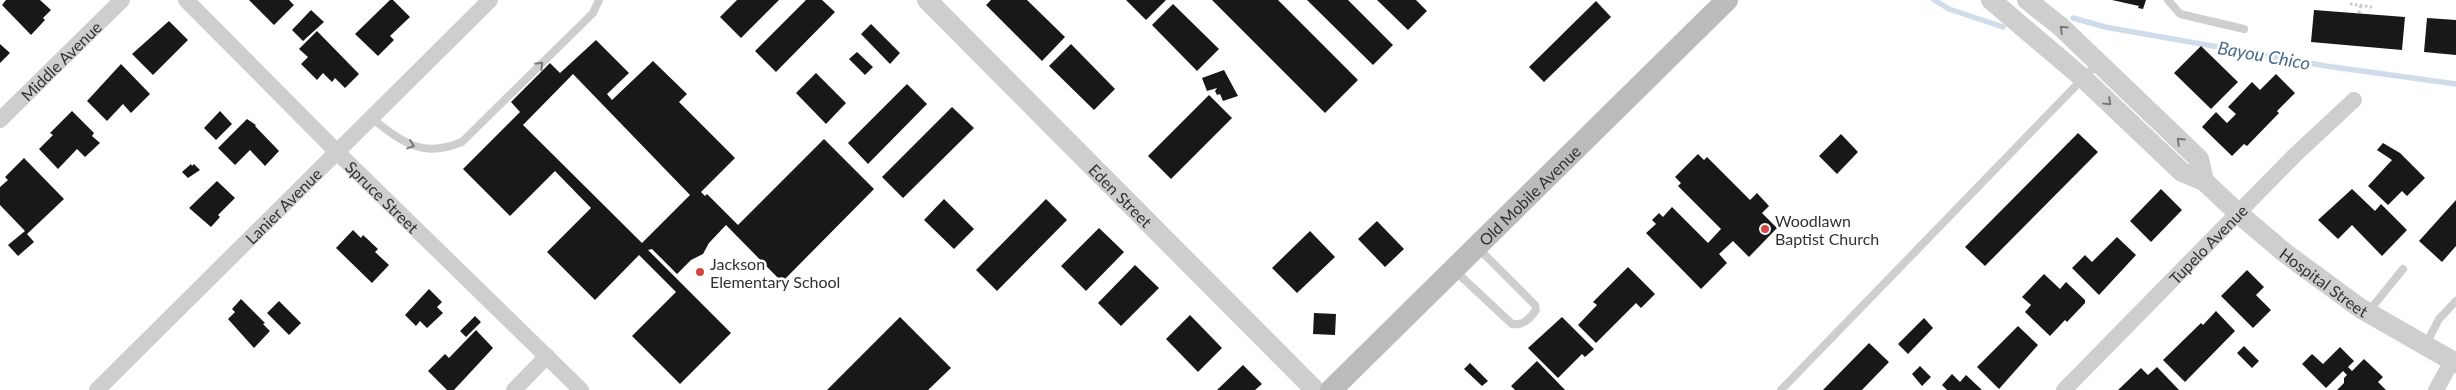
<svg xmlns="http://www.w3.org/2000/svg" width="2456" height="390" font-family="Lato,sans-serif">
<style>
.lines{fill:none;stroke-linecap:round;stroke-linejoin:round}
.stream{stroke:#cfddea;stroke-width:5.5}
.building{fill:#181818;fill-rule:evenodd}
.path{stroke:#c8c8c8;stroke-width:3;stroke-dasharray:2.5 2.5;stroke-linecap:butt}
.service{stroke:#cecece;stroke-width:8}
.minor{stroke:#cecece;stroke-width:16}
.tertiary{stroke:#cecece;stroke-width:20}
.secondary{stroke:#bbb;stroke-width:22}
.oneway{stroke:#787878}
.poi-dot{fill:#d54746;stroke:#fff;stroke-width:2}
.labels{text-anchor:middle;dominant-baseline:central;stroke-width:5;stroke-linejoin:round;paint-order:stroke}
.street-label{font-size:16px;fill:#313131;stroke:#fff}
.poi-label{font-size:16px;fill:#313131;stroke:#fff;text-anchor:start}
.water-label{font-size:18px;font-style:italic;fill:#466b8c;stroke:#fff}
</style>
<rect width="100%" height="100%" fill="#fff"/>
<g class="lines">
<path class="stream" d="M 1934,0 L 1949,9 L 2003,27
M 2073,18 L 2105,27 L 2326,66 L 2456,84"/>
</g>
<path class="building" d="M 6,0 L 40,0 L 51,10 L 43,18 L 45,20 L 31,35 L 2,5 Z
M 249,0 L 289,0 L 294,5 L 274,25 Z
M 390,0 L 393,0 L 410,17 L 390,36 L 394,40 L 378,56 L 355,34 Z
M 737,0 L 779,0 L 741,38 L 720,17 Z
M 806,0 L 822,0 L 835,12 L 776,72 L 755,51 Z
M 991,0 L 1027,0 L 1065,37 L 1042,61 L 986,5 Z
M 1126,0 L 1166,0 L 1146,20 Z
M 1212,0 L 1278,0 L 1358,80 L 1325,113 Z
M 1307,0 L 1348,0 L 1393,45 L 1373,65 Z
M 1377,0 L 1416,0 L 1427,11 L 1408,30 Z
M 2112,0 L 2146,0 L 2143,9 L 2138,8 L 2139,6 Z
M 1596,1 L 1611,17 L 1544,82 L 1529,67 Z
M 1173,4 L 1219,49 L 1197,71 L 1152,25 Z
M 311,10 L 324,22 L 303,41 L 292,30 Z
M 2314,10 L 2405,17 L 2402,50 L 2311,42 Z
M 2427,18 L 2456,20 L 2456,55 L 2424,52 Z
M 169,21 L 188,40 L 153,75 L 132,54 Z
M 871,24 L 900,53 L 890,64 L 861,34 Z
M 317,31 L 359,74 L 345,88 L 335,78 L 332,82 L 323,73 L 317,80 L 301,64 L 308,57 L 299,49 Z
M 596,40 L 629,73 L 607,94 L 612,100 L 653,61 L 687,94 L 679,102 L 735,158 L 701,192 L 705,196 L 707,194 L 738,225 L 824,139 L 874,189 L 782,282 L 726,225 L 709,243 L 703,254 L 691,260 L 677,274 L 652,249 L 648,250 L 731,333 L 680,384 L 632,336 L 676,292 L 639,255 L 595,300 L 547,252 L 591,208 L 555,171 L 510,216 L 463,169 L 520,112 L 511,102 L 550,63 L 560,73 ZM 573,74 L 690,195 L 642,243 L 523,125 Z
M 0,44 L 10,53 L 0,63 Z
M 1071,44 L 1115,89 L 1094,110 L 1049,66 Z
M 2201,46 L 2238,82 L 2211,109 L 2174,73 Z
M 857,52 L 873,67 L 865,75 L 849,59 Z
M 121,64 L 150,94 L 131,113 L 123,104 L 107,121 L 87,101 Z
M 1224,70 L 1238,96 L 1223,101 L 1220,94 L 1217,95 L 1215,91 L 1217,88 L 1207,91 L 1202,78 Z
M 816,73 L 846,103 L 826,124 L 796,93 Z
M 2276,74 L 2295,93 L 2277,111 L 2279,113 L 2247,146 L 2244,144 L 2232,156 L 2202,127 L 2216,112 L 2227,123 L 2236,114 L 2228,107 L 2252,82 L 2260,90 Z
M 907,84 L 927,104 L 868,164 L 848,143 Z
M 1209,95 L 1232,118 L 1171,179 L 1148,156 Z
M 952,107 L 974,128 L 903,198 L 882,177 Z
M 72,111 L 94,133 L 92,136 L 100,143 L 85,157 L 77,149 L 58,169 L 39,149 L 53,135 L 50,133 Z
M 220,111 L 232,124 L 216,140 L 204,128 Z
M 247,119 L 256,125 L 255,126 L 279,151 L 265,166 L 250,150 L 235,165 L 218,148 Z
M 2078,133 L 2098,152 L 1985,266 L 1965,247 Z
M 1841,134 L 1858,152 L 1837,174 L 1819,156 Z
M 2383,143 L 2400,153 L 2425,178 L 2407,196 L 2402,191 L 2388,205 L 2368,186 L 2392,160 L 2377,150 Z
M 1698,154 L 1704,160 L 1707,157 L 1750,200 L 1757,193 L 1769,206 L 1762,213 L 1777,228 L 1749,257 L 1733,241 L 1719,254 L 1727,263 L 1701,289 L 1646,233 L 1656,224 L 1652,220 L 1659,213 L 1663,217 L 1672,207 L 1708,243 L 1721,229 L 1678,186 L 1681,183 L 1675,177 Z
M 24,158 L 64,199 L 27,234 L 34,242 L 18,256 L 8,245 L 25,231 L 0,205 L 0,187 L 8,180 L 5,177 Z
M 191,164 L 192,166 L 194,164 L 200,170 L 188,178 L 182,172 Z
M 217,181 L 235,198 L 218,215 L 220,217 L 211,227 L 189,208 Z
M 2161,189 L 2182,210 L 2151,242 L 2130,221 Z
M 2352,189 L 2375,211 L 2381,204 L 2407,230 L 2382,256 L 2352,225 L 2338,239 L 2318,220 Z
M 944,199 L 974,229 L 954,249 L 924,220 Z
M 1046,199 L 1067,220 L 997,291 L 976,270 Z
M 2456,200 L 2456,246 L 2442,262 L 2419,241 Z
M 1377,221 L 1404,249 L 1385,267 L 1358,239 Z
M 1099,228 L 1124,252 L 1086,291 L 1061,266 Z
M 353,230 L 361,238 L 363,235 L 378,249 L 375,252 L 389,265 L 372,283 L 336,248 Z
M 1310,231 L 1335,257 L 1297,293 L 1272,268 Z
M 2117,237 L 2136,255 L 2099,295 L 2072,268 L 2085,255 L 2092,262 Z
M 1135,265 L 1159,288 L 1121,326 L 1098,303 Z
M 1628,267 L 1655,294 L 1641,308 L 1636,303 L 1596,343 L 1578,325 L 1597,305 L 1593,302 Z
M 2247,270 L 2264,287 L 2256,295 L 2271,310 L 2253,328 L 2221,296 Z
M 2044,274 L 2060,289 L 2066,282 L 2085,300 L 2085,303 L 2067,322 L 2065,320 L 2050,336 L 2025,312 L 2031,305 L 2022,297 Z
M 429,289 L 442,302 L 437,307 L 443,313 L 427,328 L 420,321 L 416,326 L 405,315 Z
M 241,299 L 265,323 L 263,324 L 270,331 L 254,348 L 228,319 L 235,312 L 232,309 Z
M 279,301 L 301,323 L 289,335 L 267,313 Z
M 2216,311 L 2235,331 L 2185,382 L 2163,360 L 2201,323 L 2203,325 Z
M 1314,313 L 1336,314 L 1335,335 L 1313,334 Z
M 1190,315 L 1222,348 L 1198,372 L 1166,339 Z
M 475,316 L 481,322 L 466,337 L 460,331 Z
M 900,317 L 951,368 L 928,390 L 827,390 Z
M 1562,317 L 1594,349 L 1585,357 L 1582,354 L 1558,378 L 1528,348 Z
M 1924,318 L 1933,328 L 1908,354 L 1898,344 Z
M 2018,326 L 2038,345 L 1999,389 L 1977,367 Z
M 476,330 L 493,348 L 454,390 L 447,390 L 428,371 L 445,354 L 449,358 Z
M 1869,343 L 1889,362 L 1862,390 L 1823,390 Z
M 2244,346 L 2259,361 L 2252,368 L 2237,353 Z
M 2340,347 L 2354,361 L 2348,367 L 2352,371 L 2364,359 L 2383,377 L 2378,382 L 2386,390 L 2337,390 L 2344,383 L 2344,378 L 2347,375 L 2343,371 L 2326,388 L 2302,364 L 2312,354 L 2323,364 Z
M 1537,361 L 1565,390 L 1515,390 L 1511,386 Z
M 1470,363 L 1488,381 L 1482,386 L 1464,369 Z
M 1243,365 L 1262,384 L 1255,390 L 1217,390 Z
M 1920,366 L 1931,377 L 1922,386 L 1912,374 Z
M 2157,367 L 2179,390 L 2118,390 L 2141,368 L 2148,375 Z
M 1952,374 L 1960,382 L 1966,375 L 1982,390 L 1947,390 L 1942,385 Z"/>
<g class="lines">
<path class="path" d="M 2350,4 L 2372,7
M 2359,13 L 2361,5"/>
<path class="service" d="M 2168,0 L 2180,14 L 2244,29
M 371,118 C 403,142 421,159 462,142 L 593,13 L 599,0
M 1454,270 L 1512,324 C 1522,326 1530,319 1536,310 L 1535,305 L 1478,248
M 2369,311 L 2403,269
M 2426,344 L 2439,319 L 2456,301
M 1781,390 L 2098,63"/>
<g class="minor">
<path id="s1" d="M 186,0 L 337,152 L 581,390"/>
<path id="s2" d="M 0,120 L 122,0"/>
<path id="s3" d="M 97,390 L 490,0"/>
<path d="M 514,390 L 547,356"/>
<path id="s4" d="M 2064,390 L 2295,155 L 2354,100"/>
<path d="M 2436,390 L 2452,361"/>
</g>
<g class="tertiary">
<path id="s5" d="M 927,0 L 1315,390"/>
<path id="s6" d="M 1991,0 L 2084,79 L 2182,172 L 2204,181 L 2239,214 L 2285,253 L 2360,308 L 2456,363"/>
<path d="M 2027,0 L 2060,26 L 2199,159 L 2204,181"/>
</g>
<path class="secondary" id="s7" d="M 1331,390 L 1727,0"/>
</g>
<defs><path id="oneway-chevron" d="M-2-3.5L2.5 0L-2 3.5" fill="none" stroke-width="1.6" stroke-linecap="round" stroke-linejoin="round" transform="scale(1.25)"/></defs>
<g class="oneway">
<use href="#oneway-chevron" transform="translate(2063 29) rotate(-137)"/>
<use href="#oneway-chevron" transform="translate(540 65) rotate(-45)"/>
<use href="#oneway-chevron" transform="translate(2108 102) rotate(44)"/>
<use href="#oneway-chevron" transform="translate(2180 141) rotate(-137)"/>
<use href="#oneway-chevron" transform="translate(411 145) rotate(18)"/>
</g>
<g class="poi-dot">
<circle cx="1765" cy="229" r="5"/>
<circle cx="700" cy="272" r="5"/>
</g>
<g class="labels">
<g class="street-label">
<text stroke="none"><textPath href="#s2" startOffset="85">Middle Avenue</textPath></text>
<text stroke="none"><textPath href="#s5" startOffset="275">Eden Street</textPath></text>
<text stroke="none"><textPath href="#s7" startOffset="278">Old Mobile Avenue</textPath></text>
<text stroke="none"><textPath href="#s1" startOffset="278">Spruce Street</textPath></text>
<text stroke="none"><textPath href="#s3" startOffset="262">Lanier Avenue</textPath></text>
<text stroke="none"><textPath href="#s4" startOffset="205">Tupelo Avenue</textPath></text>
<text stroke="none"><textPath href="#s6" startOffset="438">Hospital Street</textPath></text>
</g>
<g class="poi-label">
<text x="1775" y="220">Woodlawn<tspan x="1775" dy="18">Baptist Church</tspan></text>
<text x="710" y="263">Jackson<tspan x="710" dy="18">Elementary School</tspan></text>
</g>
<g class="water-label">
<text transform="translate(2264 55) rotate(10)">Bayou Chico</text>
</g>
</g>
</svg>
